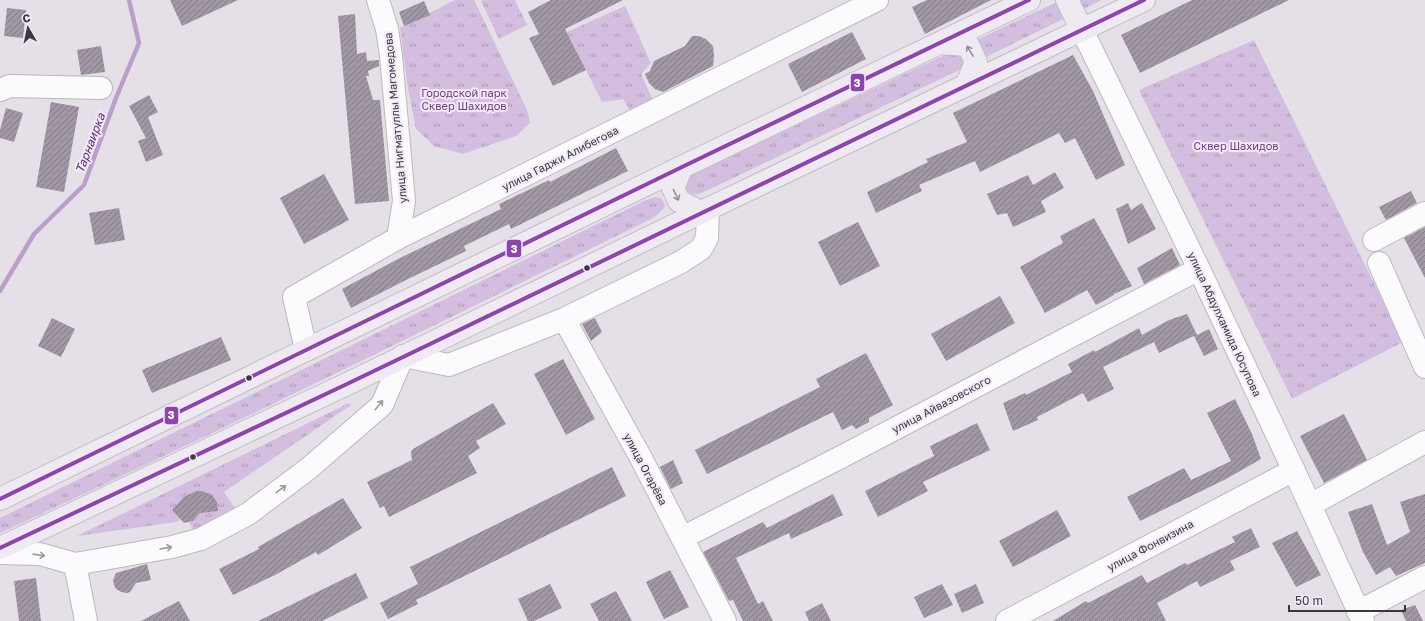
<svg xmlns="http://www.w3.org/2000/svg" width="1425" height="621" font-family="'Golos Text',sans-serif">
<style>
.grass{fill:url(#grass-tufts)}
.lines{fill:none;stroke-linecap:round;stroke-linejoin:round}
.stream{stroke:#bc9ecb;stroke-width:4.5}
.building{fill:url(#building-hatch)}
.minor-casing{stroke:#bcb8be;stroke-width:24}
.major-casing{stroke:#c0bdc2;stroke-width:24}
.minor{stroke:#fbfafc;stroke-width:22}
.major{stroke:#efe9f2;stroke-width:22}
.bus-1-casing{stroke:#f3eaf9;stroke-width:7}
.bus-1{stroke:#8e44ad;stroke-width:4}
.oneway{stroke:#969098}
.oneway2{stroke:#9c999d}
.bus-dot{fill:#3c383e;stroke:#f3eaf9;stroke-width:1.5}
.labels{text-anchor:middle;dominant-baseline:central;stroke-width:4;stroke-linejoin:round;paint-order:stroke}
.park-label{font-size:11px;fill:#6f3b87;stroke:#f3eaf9}
.street-label{font-size:11px;fill:#3c383e;stroke:#f3eaf9}
.water-label{font-size:12px;font-style:italic;fill:#5b2872;stroke:#f3eaf9}
.line-badge{stroke:#f3eaf9;stroke-width:1.5}
.badge-label{font-size:11px;text-anchor:middle;font-weight:bold;fill:#fff}
</style>
<defs>
<pattern id="grass-tufts" width="24" height="20" patternUnits="userSpaceOnUse"><rect width="24" height="20" fill="#d4bedf"/><path d="M3 7l-1-3M5 7V3M7 7l1-3M15 17l-1-3M17 17v-4M19 17l1-3" fill="none" stroke="#ad9bb6"/></pattern>
<pattern id="building-hatch" width="6" height="6" patternUnits="userSpaceOnUse"><rect width="6" height="6" fill="#a096a4"/><path d="M-1 1l2-2M0 6l6-6M5 7l2-2" fill="none" stroke="#847b87"/></pattern>
</defs>
<rect width="100%" height="100%" fill="#e5e0e8"/>
<path class="grass" d="M 455,0 L 474,0 L 528,112 L 530,123 L 516,136 L 463,154 L 434,146 L 416,129 L 408,89 L 400,28 Z
M 483,0 L 515,0 L 527,25 L 499,39 L 481,1 Z
M 1061,0 L 1102,0 L 976,62 L 708,190 C 699,194 691,199 685,187 L 689,177 L 693,174 Z
M 625,6 L 651,63 L 641,74 L 656,107 L 635,119 L 623,99 L 602,102 L 567,32 Z
M 1254,40 L 1403,342 L 1292,399 L 1139,90 Z
M 656,197 C 662,198 664,200 665,207 L 657,215 L 651,219 C 435,325 219,432 0,533 L 0,518 L 336,353 L 646,200 Z
M 349,403 L 351,405 L 224,492 L 235,508 L 193,530 L 186,517 L 176,522 L 77,536 Z"/>
<g class="lines">
<path class="stream" d="M 0,291 L 34,234 L 84,185 L 116,98 L 139,43 L 129,0"/>
</g>
<path class="building" d="M 170,0 L 238,0 L 182,26 Z
M 551,0 L 623,0 L 565,29 L 586,70 L 553,86 L 529,38 L 539,34 L 528,12 Z
M 927,0 L 991,0 L 925,34 L 912,7 Z
M 1192,0 L 1289,0 L 1140,73 L 1121,35 Z
M 424,1 L 430,15 L 404,26 L 399,12 Z
M 7,8 L 26,10 L 23,38 L 4,36 Z
M 355,14 L 357,54 L 366,52 L 367,61 L 379,60 L 379,66 L 368,71 L 369,76 L 366,76 L 373,100 L 380,100 L 389,201 L 355,204 L 338,16 Z
M 852,32 L 866,59 L 802,92 L 788,64 Z
M 692,36 L 699,36 L 706,39 L 713,46 L 714,55 L 713,66 L 663,92 L 655,89 L 649,83 L 645,74 L 650,71 L 654,61 L 685,46 Z
M 101,46 L 105,72 L 81,75 L 77,50 Z
M 1073,55 L 1093,91 L 1125,165 L 1096,180 L 1075,138 L 1065,143 L 1059,133 L 980,172 L 975,161 L 919,185 L 922,191 L 876,213 L 867,192 L 928,162 L 926,159 L 967,142 L 953,113 Z
M 149,95 L 158,112 L 148,117 L 163,155 L 146,162 L 138,141 L 146,138 L 129,106 Z
M 51,102 L 79,107 L 64,192 L 36,187 Z
M 6,108 L 23,113 L 14,142 L 0,138 L 0,130 Z
M 616,148 L 628,171 L 511,229 L 509,224 L 464,246 L 466,251 L 408,279 L 351,308 L 342,289 L 398,259 L 501,209 L 499,204 L 549,180 L 550,182 Z
M 1055,172 L 1064,188 L 1041,201 L 1046,212 L 1013,227 L 1007,213 L 997,215 L 987,194 L 1028,175 L 1033,185 Z
M 324,174 L 349,220 L 304,244 L 280,198 Z
M 1411,191 L 1417,203 L 1386,220 L 1379,207 Z
M 1128,203 L 1131,210 L 1142,203 L 1156,229 L 1128,244 L 1116,209 Z
M 119,208 L 125,240 L 95,245 L 89,213 Z
M 1094,218 L 1132,286 L 1114,294 L 1114,295 L 1096,305 L 1087,290 L 1045,313 L 1020,267 L 1063,243 L 1060,236 Z
M 858,222 L 880,266 L 840,286 L 818,242 Z
M 1425,227 L 1425,278 L 1404,238 Z
M 1172,248 L 1180,265 L 1144,284 L 1137,268 Z
M 1000,296 L 1015,323 L 946,361 L 931,334 Z
M 1187,314 L 1197,335 L 1209,329 L 1218,349 L 1204,356 L 1194,336 L 1179,343 L 1159,353 L 1154,342 L 1103,367 L 1114,389 L 1088,402 L 1083,393 L 1037,417 L 1038,420 L 1013,431 L 1003,403 L 1025,393 L 1026,395 L 1072,372 L 1068,364 L 1094,350 L 1095,352 L 1139,328 L 1142,335 L 1169,320 Z
M 52,318 L 75,329 L 61,357 L 38,346 Z
M 595,318 L 602,332 L 591,341 L 582,324 Z
M 221,337 L 231,360 L 152,393 L 142,370 Z
M 866,353 L 893,405 L 869,418 L 869,422 L 856,429 L 852,425 L 842,430 L 833,412 L 707,474 L 695,450 L 820,387 L 816,379 Z
M 563,359 L 595,419 L 566,435 L 534,374 Z
M 1235,399 L 1252,434 L 1261,459 L 1226,479 L 1140,521 L 1127,497 L 1184,468 L 1191,480 L 1231,461 L 1207,413 Z
M 493,403 L 506,424 L 476,441 L 480,448 L 468,456 L 477,473 L 389,517 L 384,506 L 380,508 L 367,482 L 412,460 L 411,452 L 413,449 Z
M 1344,414 L 1367,460 L 1324,483 L 1300,436 Z
M 977,423 L 990,450 L 923,482 L 928,491 L 878,517 L 865,491 L 934,456 L 930,446 Z
M 673,460 L 683,483 L 671,489 L 660,467 Z
M 612,467 L 626,496 L 416,600 L 418,604 L 388,619 L 380,603 L 418,584 L 410,567 Z
M 196,491 L 202,491 L 212,495 L 217,502 L 218,511 L 200,513 L 193,521 L 184,523 L 172,510 L 184,497 Z
M 833,494 L 843,515 L 791,539 L 789,533 L 736,558 L 758,604 L 763,601 L 773,621 L 743,621 L 733,600 L 729,601 L 703,552 L 763,522 L 767,528 Z
M 1425,494 L 1425,563 L 1396,576 L 1390,567 L 1376,575 L 1363,552 L 1348,512 L 1372,504 L 1387,545 L 1410,532 L 1400,502 Z
M 343,498 L 362,528 L 318,555 L 316,552 L 275,575 L 233,595 L 219,569 L 259,549 L 258,547 Z
M 1057,510 L 1071,536 L 1013,567 L 999,541 Z
M 1251,528 L 1260,547 L 1230,561 L 1235,570 L 1200,587 L 1197,581 L 1157,603 L 1166,621 L 1053,621 L 1086,601 L 1088,603 L 1142,575 L 1147,583 L 1185,563 L 1187,565 L 1235,542 L 1232,537 Z
M 1297,531 L 1321,575 L 1296,587 L 1272,543 Z
M 147,564 L 151,580 L 136,583 L 130,592 L 127,593 L 121,592 L 116,589 L 114,585 L 113,580 L 116,573 Z
M 670,570 L 689,607 L 664,619 L 646,582 Z
M 356,573 L 368,598 L 322,621 L 258,621 Z
M 36,578 L 41,621 L 19,621 L 14,581 Z
M 550,584 L 562,608 L 534,621 L 528,621 L 518,599 Z
M 942,584 L 953,605 L 924,618 L 914,597 Z
M 976,584 L 984,603 L 962,613 L 954,594 Z
M 616,591 L 632,621 L 599,621 L 590,604 Z
M 179,601 L 190,621 L 141,621 Z
M 822,603 L 831,621 L 809,621 L 805,612 Z
M 1415,605 L 1423,621 L 1406,621 L 1401,610 Z"/>
<g class="lines">
<g class="minor-casing">
<path id="minor" d="M 378,0 L 387,29 L 391,56 L 404,201 L 398,238
M 1082,30 L 1199,269 L 1310,505 L 1363,621
M 0,90 L 10,86 L 101,88
M 1374,240 L 1425,213
M 1379,263 L 1425,367
M 564,319 L 641,458 L 725,621
M 306,350 L 294,297 L 398,238 L 877,0
M 1310,505 L 1425,442
M 682,538 L 843,456 L 1199,269
M 0,553 L 40,554 L 75,564 L 172,547 L 201,539 L 248,514 L 308,469 L 382,405 L 403,356 L 449,365 L 564,319 L 681,262 L 701,249 L 707,238 L 708,209
M 75,564 L 86,621
M 1358,612 L 1425,577
M 1007,621 L 1294,470"/>
</g>
<g class="major-casing">
<path id="major" d="M 1067,0 L 1082,30
M 939,43 L 968,45 L 976,62 L 967,84
M 682,167 L 673,188 L 679,201 L 700,212
M 0,499 L 682,167 L 1029,0
M 0,548 L 347,384 L 708,209 L 1144,0"/>
</g>
<use href="#minor" class="minor"/>
<use href="#major" class="major"/>
<g class="bus-1-casing">
<path id="bus-1" d="M 0,499 L 682,167 L 1029,0
M 0,548 L 347,384 L 1144,0"/>
</g>
<use href="#bus-1" class="bus-1"/>
</g>
<defs><path id="oneway-shaft" d="M-6 0H5M1.5-3L5.5 0L1.5 3" fill="none" stroke-width="1.6" stroke-linecap="round" stroke-linejoin="round"/></defs>
<g class="oneway">
<use href="#oneway-shaft" transform="translate(970 51) rotate(-121)"/>
<use href="#oneway-shaft" transform="translate(676 195) rotate(64)"/>
</g>
<g class="oneway2">
<use href="#oneway-shaft" transform="translate(379 405) rotate(-51)"/>
<use href="#oneway-shaft" transform="translate(281 489) rotate(-37)"/>
<use href="#oneway-shaft" transform="translate(166 548) rotate(-10)"/>
<use href="#oneway-shaft" transform="translate(39 555) rotate(8)"/>
</g>
<g class="bus-dot">
<circle cx="587" cy="268" r="3.5"/>
<circle cx="249" cy="378" r="3.5"/>
<circle cx="193" cy="457" r="3.5"/>
</g>
<g class="labels">
<g class="park-label">
<text x="464" y="92">Городской парк<tspan x="464" dy="13">Сквер Шахидов</tspan></text>
<text x="1236" y="145">Сквер Шахидов</text>
</g>
<g class="street-label">
<text transform="translate(395 118) rotate(-95)">улица Нигматуллы Магомедова</text>
<text transform="translate(560 158) rotate(-27)">улица Гаджи Алибегова</text>
<text transform="translate(1225 324) rotate(65)">улица Абдулхамида Юсупова</text>
<text transform="translate(941 404) rotate(-28)">улица Айвазовского</text>
<text transform="translate(646 469) rotate(62)">улица Огарёва</text>
<text transform="translate(1150 545) rotate(-28)">улица Фонвизина</text>
</g>
<g class="water-label">
<text transform="translate(90 143) rotate(-69)">Тарнаирка</text>
</g>
</g>
<g class="line-badge">
<rect x="850" y="73" width="15" height="19" rx="4" fill="#8e44ad"/>
<rect x="506" y="239" width="16" height="19" rx="4" fill="#8e44ad"/>
<rect x="164" y="406" width="15" height="19" rx="4" fill="#8e44ad"/>
</g>
<g class="badge-label">
<text x="857" y="87">3</text>
<text x="514" y="253">3</text>
<text x="171" y="419">3</text>
</g>
<g transform="translate(28 28) rotate(351)" stroke="#f3eaf9" stroke-width="3" paint-order="stroke">
<path d="M0-3L7 15L0 10L-7 15Z" fill="#3c383e"/>
<text y="-6" font-size="11" font-weight="bold" text-anchor="middle" fill="#3c383e">С</text>
</g>
<path d="M1289 605v6h116v-6" fill="none" stroke="#3c383e" stroke-width="2"/>
<text x="1295" y="605" font-size="12" fill="#3c383e" stroke="#f3eaf9" stroke-width="3" paint-order="stroke">50 m</text>
</svg>
